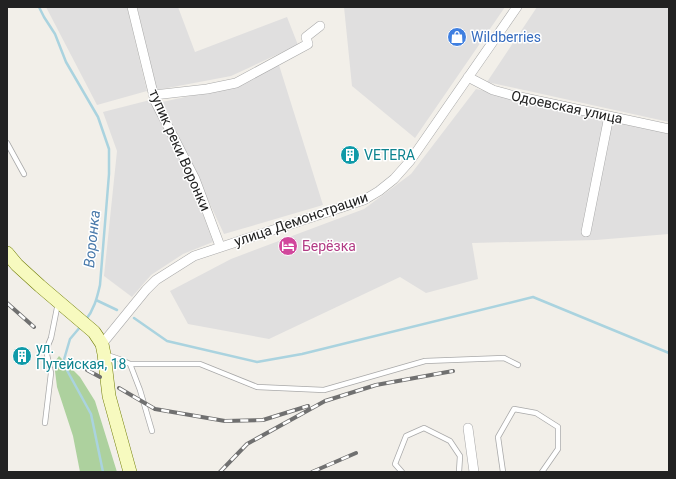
<svg xmlns="http://www.w3.org/2000/svg" width="676" height="479" font-family="Roboto,sans-serif">
<style>
.residential{fill:#e0dfdf}
.forest{fill:#add19e}
.lines{fill:none;stroke-linecap:round;stroke-linejoin:round}
.stream{stroke:#aad3df;stroke-width:2.5}
.lane-casing{stroke:#a9a9a9;stroke-width:6}
.street-casing{stroke:#a9a9a9;stroke-width:10}
.secondary-casing{stroke:#707d05;stroke-width:14}
.lane{stroke:#fff;stroke-width:4.5}
.street{stroke:#fff;stroke-width:9}
.secondary{stroke:#f7fabf;stroke-width:13}
.rail-casing{stroke:#707070;stroke-width:4}
.rail{stroke:#fff;stroke-width:2.5;stroke-dasharray:8;stroke-linecap:butt}
.labels{text-anchor:middle;dominant-baseline:central;stroke-width:3;stroke-linejoin:round;paint-order:stroke}
.shop-label{font-size:14px;fill:#366cbe;stroke:#fff;text-anchor:start}
.street-label{font-size:14px;fill:#222;stroke:#fff}
.culture-label{font-size:14px;fill:#0d838f;stroke:#fff;text-anchor:start}
.hotel-label{font-size:14px;fill:#b23c85;stroke:#fff;text-anchor:start}
.water-label{font-size:15px;font-style:italic;fill:#4a7aab;stroke:#fff}
</style>
<rect width="100%" height="100%" fill="#f2efe9"/>
<path class="residential" d="M 46,7 L 127,7 L 147,91 L 97,105 Z
M 137,7 L 178,7 L 195,52 L 287,17 L 298,45 L 231,76 L 157,90 Z
M 344,7 L 505,7 L 415,138 L 352,86 Z
M 537,7 L 669,7 L 669,122 L 487,82 Z
M 279,65 L 323,205 L 224,234 L 162,102 L 227,88 Z
M 476,89 L 669,131 L 669,234 L 596,240 L 472,243 L 478,279 L 426,293 L 400,277 L 269,339 L 188,324 L 170,291 L 231,259 L 364,209 L 411,174 Z
M 150,100 L 189,177 L 213,242 L 183,254 L 151,275 L 132,297 L 104,276 L 117,151 L 103,112 Z"/>
<path class="forest" d="M 59,356 L 80,377 L 95,401 L 117,472 L 80,472 L 73,436 L 57,387 L 54,363 Z"/>
<g class="lines">
<path class="stream" d="M 39,7 L 44,17 L 55,34 L 66,62 L 98,117 L 109,149 L 109,174 L 100,285 C 97,298 94,310 85,321
M 96,300 L 117,310
M 134,318 L 167,341 L 257,362 L 302,354 L 533,297 L 669,353
M 81,326 L 70,339 L 63,363 L 91,414 L 103,472"/>
<g class="lane-casing">
<path id="lane" d="M 7,143 L 24,174
M 107,355 L 119,359 L 130,364 L 200,364 L 257,387 L 324,390 L 425,361 L 504,358 L 518,365
M 130,364 L 140,390 L 152,431
M 45,423 L 51,373 L 46,350 L 51,338 L 58,303
M 402,472 L 395,464 L 406,436 L 424,428 L 450,441 L 460,456 L 459,472
M 503,472 L 498,437 L 514,409 L 536,413 L 558,427 L 558,449 L 542,472"/>
</g>
<g class="street-casing">
<path id="street" d="M 132,7 L 155,101 L 195,179 L 220,246
M 468,77 L 493,90 L 511,95 L 669,129
M 154,95 L 207,89 L 236,83 L 308,44 L 306,37 L 320,26
M 586,232 L 609,116
M 102,344 L 146,290 L 156,280 L 194,256 L 364,200 L 379,191 L 394,179 L 410,161 L 517,7
M 468,428 L 474,472"/>
</g>
<g class="secondary-casing">
<path id="secondary" d="M 7,253 L 17,265 L 40,286 L 94,332 L 102,344 L 104,354 L 109,396 L 130,472"/>
</g>
<use href="#lane" class="lane"/>
<use href="#street" class="street"/>
<use href="#secondary" class="secondary"/>
<g class="rail-casing">
<path id="rail" d="M 7,303 L 34,327
M 87,370 L 100,377
M 119,388 L 155,409 L 225,421 L 263,420 L 308,406
M 220,472 L 247,444 L 325,401 L 376,385 L 453,371
M 312,472 L 356,453"/>
</g>
<use href="#rail" class="rail"/>
</g>
<defs>
<g id="shop-disc" transform="scale(1)"><circle r="9.5" fill="#3f7fe0" stroke="#fff"/><path d="M-5-2.5h2.3a2.7 3.5 0 0 1 5.4 0H5L5.5 6h-11ZM-1.5-2.5h3a1.5 2.3 0 0 0-3 0Z" fill="#fff"/></g>
<g id="building-disc" transform="scale(1)"><circle r="9.5" fill="#0f9aa8" stroke="#fff"/><path d="M-4-6H4V6H1V3H-1V6H-4ZM-2.5-4.3h1.7v1.8h-1.7ZM.8-4.3h1.7v1.8H.8ZM-2.5-1h1.7V.8h-1.7ZM.8-1h1.7V.8H.8Z" fill="#fff"/></g>
<g id="hotel-disc" transform="scale(1)"><circle r="9.5" fill="#d1479c" stroke="#fff"/><path d="M-6-4.5h1.5V1H6V5H4.5V3h-9V5H-6ZM-4 0a1.8 1.8 0 1 1 3.6 0ZM.5 0V-2.5h3Q6-2.5 6 0Z" fill="#fff"/></g>
</defs>
<g fill-rule="evenodd">
<use href="#shop-disc" x="457" y="37"/>
<use href="#building-disc" x="350" y="155"/>
<use href="#hotel-disc" x="288" y="246"/>
<use href="#building-disc" x="22" y="356"/>
</g>
<g class="labels">
<g class="shop-label">
<text x="471" y="37">Wildberries</text>
</g>
<g class="street-label">
<text transform="translate(567 107) rotate(12)">Одоевская улица</text>
<text transform="translate(180 150) rotate(66)">тупик реки Воронки</text>
<text transform="translate(301 219) rotate(-19)">улица Демонстрации</text>
</g>
<g class="culture-label">
<text x="364" y="155">VETERA</text>
<text x="36" y="348">ул.<tspan x="36" dy="16">Путейская, 18</tspan></text>
</g>
<g class="hotel-label">
<text x="302" y="246">Берёзка</text>
</g>
<g class="water-label">
<text transform="translate(92 239) rotate(-84)">Воронка</text>
</g>
</g>
<rect width="676" height="479" fill="none" stroke="#222222" stroke-width="16"/>
</svg>
